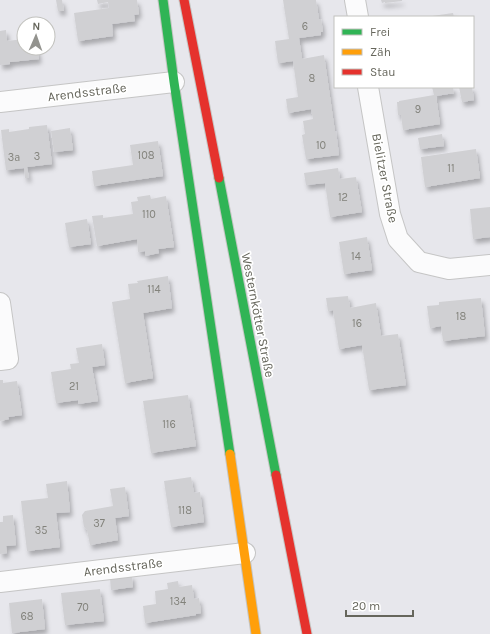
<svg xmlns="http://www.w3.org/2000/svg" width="490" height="634" font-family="Karla,sans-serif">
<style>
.building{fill:#d0d0d3;filter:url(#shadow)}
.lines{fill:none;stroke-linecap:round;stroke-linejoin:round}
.street-casing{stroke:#c5c5c5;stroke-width:22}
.fast-casing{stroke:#c5c5c3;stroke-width:11}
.slow-casing{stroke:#c5c5c3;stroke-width:11}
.jam-casing{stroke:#c5c5c3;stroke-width:11}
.street{stroke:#fbfbfc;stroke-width:20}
.fast{stroke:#30b455;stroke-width:9}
.slow{stroke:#ff9f0a;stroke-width:9}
.jam{stroke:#e5322d;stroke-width:9}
.labels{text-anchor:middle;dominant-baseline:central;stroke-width:3.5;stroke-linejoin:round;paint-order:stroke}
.number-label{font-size:11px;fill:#82827b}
.street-label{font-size:13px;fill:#66665c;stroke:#fff}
</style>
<defs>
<filter id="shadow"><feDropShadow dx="2.5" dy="4.5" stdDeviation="2" flood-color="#0004"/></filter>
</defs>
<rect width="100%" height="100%" fill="#e7e7ec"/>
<path class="building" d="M 56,0 L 62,0 L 64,11 L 58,11 Z
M 97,0 L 137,0 L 139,14 L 134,15 L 135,21 L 112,24 L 113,36 L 78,41 L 74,13 L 109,8 L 108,2 L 98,4 Z
M 283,0 L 316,0 L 319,19 L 321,19 L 323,32 L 321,32 L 321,35 L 299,38 L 302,59 L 324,55 L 335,132 L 336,131 L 339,155 L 306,159 L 302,135 L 305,134 L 303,121 L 313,119 L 311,109 L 288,113 L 286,99 L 298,97 L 293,61 L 278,63 L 275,41 L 289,39 Z
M 381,0 L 402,0 L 402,1 L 385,3 L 385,2 L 382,3 Z
M 453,13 L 454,17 L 432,17 L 432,16 Z
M 6,30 L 7,41 L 24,39 L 24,48 L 37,48 L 39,59 L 10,62 L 10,64 L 0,65 L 0,31 Z
M 432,87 L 453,87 L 454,93 L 436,96 L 440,124 L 403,130 L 401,115 L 398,115 L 397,102 L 399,102 L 399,101 L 434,95 Z
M 459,87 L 472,87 L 474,100 L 462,102 Z
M 47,125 L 52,164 L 27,167 L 29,178 L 25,178 L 24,168 L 6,170 L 1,130 L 9,129 L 9,132 L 29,129 L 29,127 Z
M 70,128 L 73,150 L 54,152 L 51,131 Z
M 442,134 L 444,146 L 420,149 L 418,138 Z
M 158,141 L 163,176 L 94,186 L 92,171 L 133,165 L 130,145 Z
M 476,149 L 480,178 L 425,187 L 421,157 Z
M 338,168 L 340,179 L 356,177 L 362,212 L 330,217 L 325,183 L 306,185 L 304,173 Z
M 150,195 L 151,199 L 166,196 L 174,247 L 158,249 L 159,253 L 145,256 L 145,251 L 138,252 L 137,239 L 97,246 L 92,216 L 103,215 L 103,218 L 133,214 L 131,202 L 138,201 L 137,197 Z
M 490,207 L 490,237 L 473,239 L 470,209 Z
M 87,219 L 91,244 L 69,247 L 65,223 Z
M 367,237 L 372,270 L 344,274 L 339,242 Z
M 168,276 L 172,308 L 143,313 L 153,378 L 125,383 L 112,302 L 130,299 L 128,284 L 138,283 L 137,281 Z
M 348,296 L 350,308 L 376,303 L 381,336 L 398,334 L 406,385 L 369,390 L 362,345 L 339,349 L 333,310 L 328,311 L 326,298 Z
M 481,298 L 485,336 L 443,341 L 441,326 L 430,328 L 427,306 L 439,305 L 439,302 Z
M 102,344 L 105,365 L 92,367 L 98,401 L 78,404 L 78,400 L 56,403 L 51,372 L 71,369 L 70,364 L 79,363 L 76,348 Z
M 0,380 L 3,380 L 3,383 L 17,381 L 22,415 L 8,417 L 9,419 L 0,421 Z
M 188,395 L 196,446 L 151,453 L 143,401 Z
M 191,477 L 194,493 L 200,492 L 204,522 L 171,527 L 164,481 Z
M 67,481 L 70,512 L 56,513 L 60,547 L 27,551 L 21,501 L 48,498 L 46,484 Z
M 125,487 L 129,516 L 115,518 L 118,540 L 90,545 L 87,530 L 84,527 L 82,515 L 85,511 L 113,506 L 110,489 Z
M 13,515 L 16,545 L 6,546 L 7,553 L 0,554 L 0,522 L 3,522 L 3,516 Z
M 132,575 L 133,587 L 111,590 L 110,578 Z
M 178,581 L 179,587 L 192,585 L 194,599 L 199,598 L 201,613 L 196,614 L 196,615 L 145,623 L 143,606 L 156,604 L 155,591 L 168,589 L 167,583 Z
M 100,589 L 104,621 L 65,625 L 61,593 Z
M 42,599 L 45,629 L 12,633 L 9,603 Z"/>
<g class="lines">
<g class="street-casing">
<path id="street" d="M 355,0 L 358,17
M 368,87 L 390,214 L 398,239 L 419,262 L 449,269 L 490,265
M 0,102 L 174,82
M 0,303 L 8,359 L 0,360
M 0,582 L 245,553"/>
</g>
<g class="fast-casing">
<path id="fast" d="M 163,0 L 174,82 L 230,454
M 219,178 L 276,475"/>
</g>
<g class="slow-casing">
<path id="slow" d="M 230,454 L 256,634"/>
</g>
<g class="jam-casing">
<path id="jam" d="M 184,0 L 219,178
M 276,475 L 307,634"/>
</g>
<use href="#street" class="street"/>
<use href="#fast" class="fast"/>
<use href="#slow" class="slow"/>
<use href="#jam" class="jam"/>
</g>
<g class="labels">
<g class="number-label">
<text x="305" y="26">6</text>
<text x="312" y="78">8</text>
<text x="418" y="109">9</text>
<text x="321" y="145">10</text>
<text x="146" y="155">108</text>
<text x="37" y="156">3</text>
<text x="14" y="157">3a</text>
<text x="451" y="168">11</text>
<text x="343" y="197">12</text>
<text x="149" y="214">110</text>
<text x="356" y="256">14</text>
<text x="154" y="289">114</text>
<text x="461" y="316">18</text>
<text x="357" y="323">16</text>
<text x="74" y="386">21</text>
<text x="169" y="424">116</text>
<text x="185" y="510">118</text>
<text x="99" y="523">37</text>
<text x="41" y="530">35</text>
<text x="178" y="601">134</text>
<text x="83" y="607">70</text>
<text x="27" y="616">68</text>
</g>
<g class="street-label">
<text transform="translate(87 92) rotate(-7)">Arendsstraße</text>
<text transform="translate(385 178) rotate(79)">Bielitzer Straße</text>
<text transform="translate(258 315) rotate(79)">Westernkötter Straße</text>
<text transform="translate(123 567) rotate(-7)">Arendsstraße</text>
</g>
</g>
<rect x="334" y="16" width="140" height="72" fill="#ffffff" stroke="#c2c2be"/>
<rect x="342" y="29" width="20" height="6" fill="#30b455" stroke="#c2c2be"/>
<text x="370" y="36" font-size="12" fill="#66665c">Frei</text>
<rect x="342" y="49" width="20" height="6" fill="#ff9f0a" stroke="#c2c2be"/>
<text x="370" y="56" font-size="12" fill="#66665c">Zäh</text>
<rect x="342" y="69" width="20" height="6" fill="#e5322d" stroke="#c2c2be"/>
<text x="370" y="76" font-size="12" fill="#66665c">Stau</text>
<g transform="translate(36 36) rotate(2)"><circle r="19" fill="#ffffff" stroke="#c2c2be"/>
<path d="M0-3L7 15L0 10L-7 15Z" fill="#93938e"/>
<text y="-6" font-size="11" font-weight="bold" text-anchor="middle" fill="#66665c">N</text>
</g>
<path d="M346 610v6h67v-6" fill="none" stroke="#66665c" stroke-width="2"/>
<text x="352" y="610" font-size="12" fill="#66665c" stroke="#ffffff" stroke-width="3" paint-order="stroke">20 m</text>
</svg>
